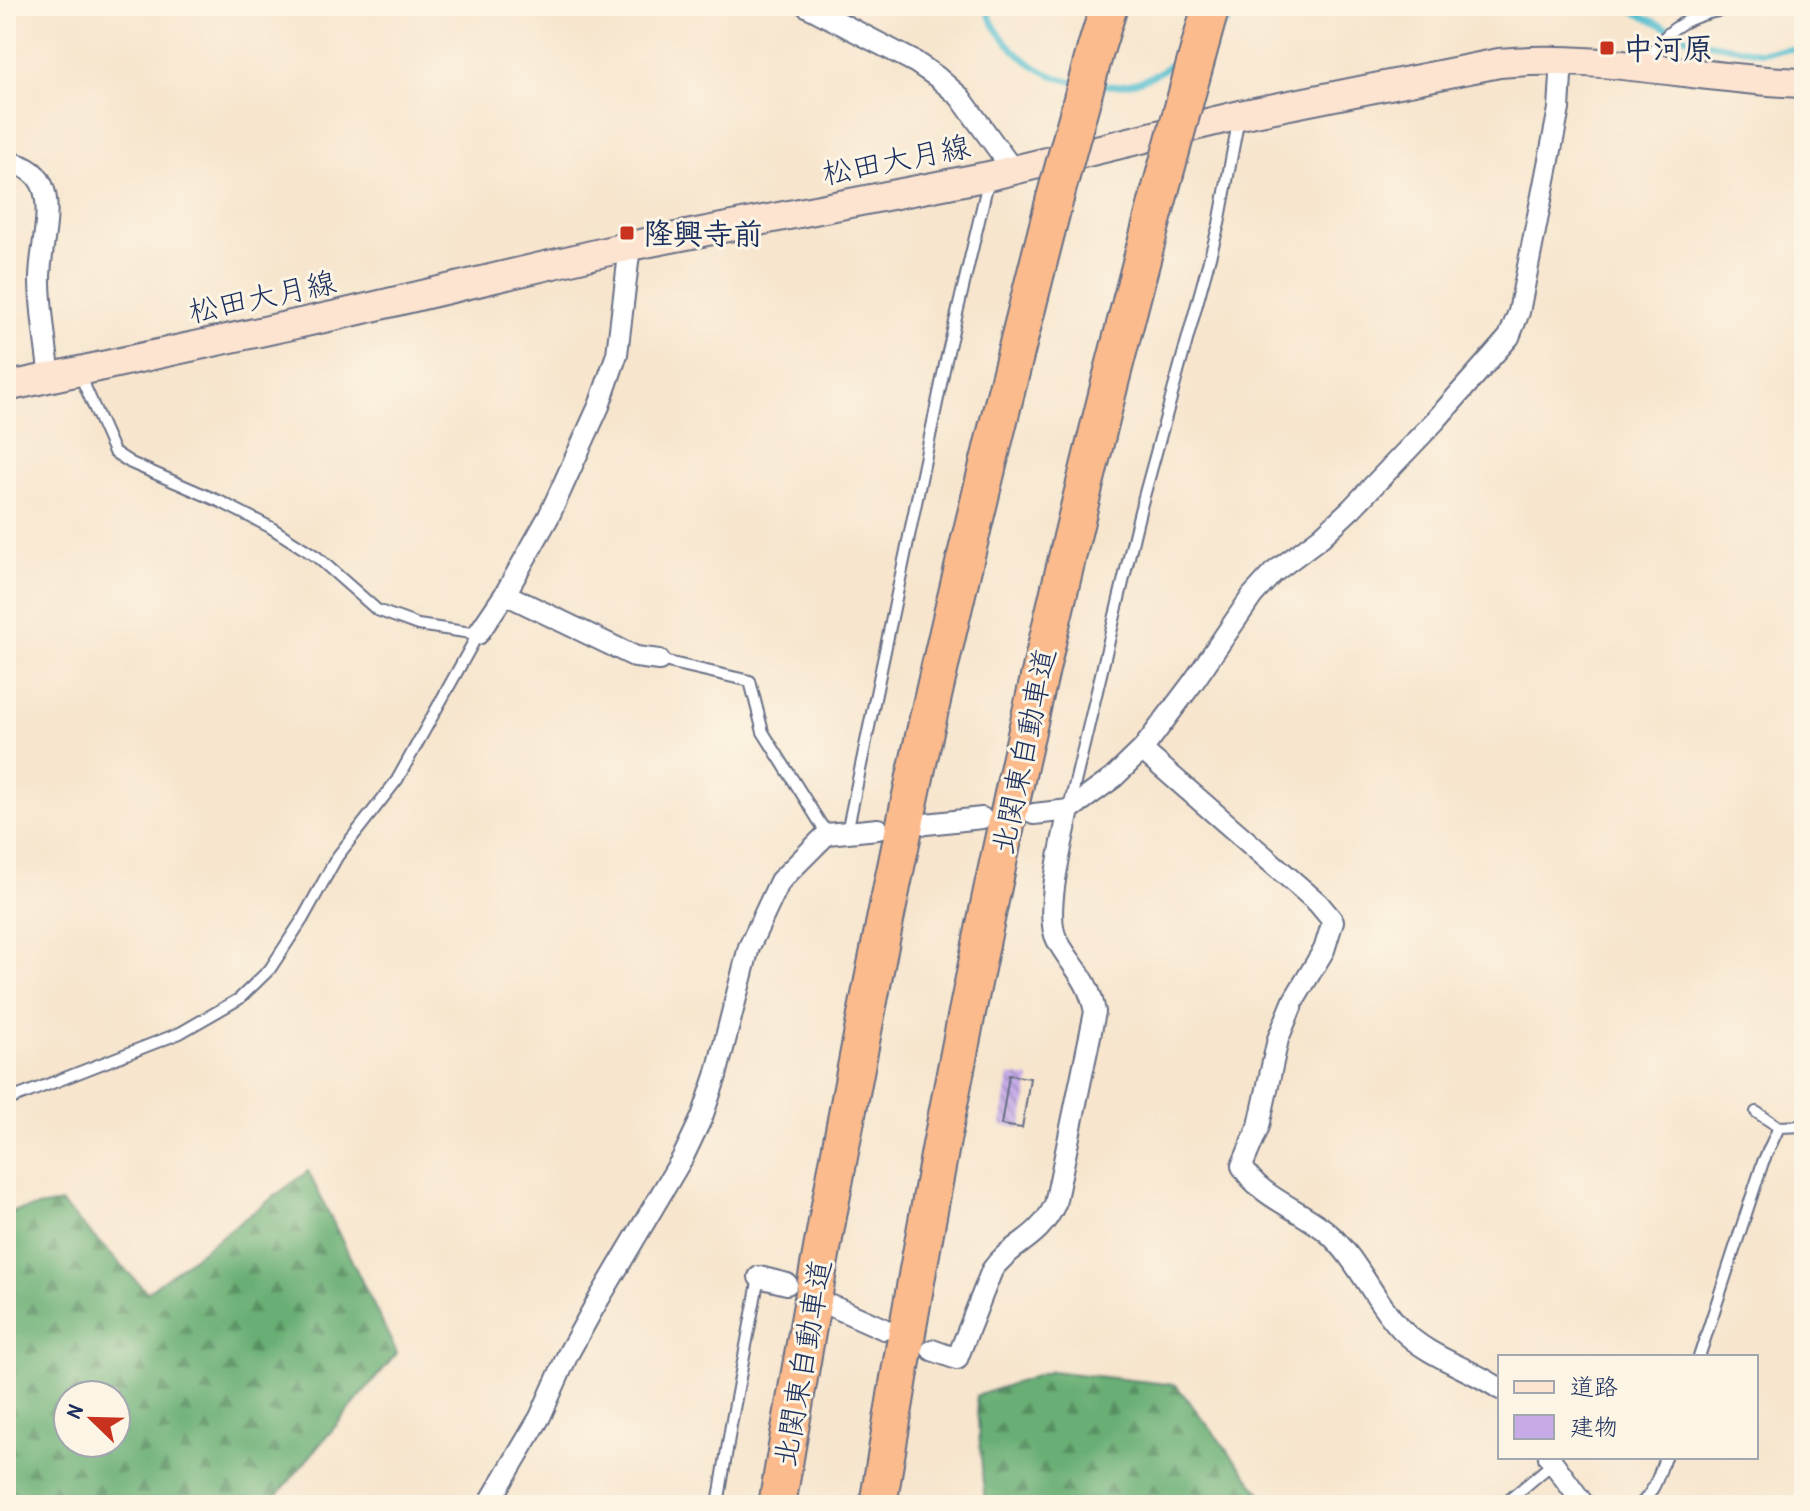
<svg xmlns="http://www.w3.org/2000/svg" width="1810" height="1511" font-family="'Patrick Hand','Klee One',sans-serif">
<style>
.forest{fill:url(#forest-firs);stroke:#426f69;stroke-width:2;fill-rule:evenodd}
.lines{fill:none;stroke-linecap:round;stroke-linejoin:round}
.stream{stroke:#54bed0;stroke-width:6}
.building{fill:url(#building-back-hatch)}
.service-casing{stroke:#686f85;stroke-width:14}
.minor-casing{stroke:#686f85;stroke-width:24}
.secondary-casing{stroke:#686f85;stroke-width:32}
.motorway-casing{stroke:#686f85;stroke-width:40}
.service{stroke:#fff;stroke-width:10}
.minor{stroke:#fff;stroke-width:20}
.secondary{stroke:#fde4d1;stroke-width:28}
.motorway{stroke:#fbbb8c;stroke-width:36}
.motorway-bridge-casing{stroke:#686f85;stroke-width:40;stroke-linecap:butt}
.motorway-bridge{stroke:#fbbb8c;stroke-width:36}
.poi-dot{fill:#c8321e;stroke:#fcf5e5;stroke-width:3}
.labels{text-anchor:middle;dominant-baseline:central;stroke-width:6;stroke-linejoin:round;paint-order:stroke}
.poi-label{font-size:30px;font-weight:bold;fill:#1b2f5e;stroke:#fcf5e5;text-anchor:start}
.street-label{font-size:30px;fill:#1b2f5e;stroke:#fcf5e5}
</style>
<defs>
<pattern id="forest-firs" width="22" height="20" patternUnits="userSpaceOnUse" patternTransform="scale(2)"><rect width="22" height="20" fill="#69af74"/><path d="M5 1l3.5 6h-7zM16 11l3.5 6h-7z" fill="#568f62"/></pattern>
<pattern id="building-back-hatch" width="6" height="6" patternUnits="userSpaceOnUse" patternTransform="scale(2)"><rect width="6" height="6" fill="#c6abe7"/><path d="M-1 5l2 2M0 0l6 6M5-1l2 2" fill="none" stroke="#a08cbe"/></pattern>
</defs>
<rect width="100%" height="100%" fill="#fcf5e5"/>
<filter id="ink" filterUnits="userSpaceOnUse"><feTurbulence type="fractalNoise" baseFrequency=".0125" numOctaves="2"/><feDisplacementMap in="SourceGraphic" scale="16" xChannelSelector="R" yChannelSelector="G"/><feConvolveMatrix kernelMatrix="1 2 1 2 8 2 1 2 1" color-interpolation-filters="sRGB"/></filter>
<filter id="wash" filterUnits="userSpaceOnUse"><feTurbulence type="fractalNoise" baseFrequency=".006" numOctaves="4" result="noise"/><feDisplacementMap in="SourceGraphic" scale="32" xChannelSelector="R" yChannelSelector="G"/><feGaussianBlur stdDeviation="1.8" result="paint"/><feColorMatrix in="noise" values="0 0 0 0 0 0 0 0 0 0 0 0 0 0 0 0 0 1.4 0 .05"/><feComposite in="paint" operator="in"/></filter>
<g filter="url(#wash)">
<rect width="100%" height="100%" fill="#f7e5cd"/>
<path class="forest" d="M 308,1171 L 397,1353 L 269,1505 L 6,1505 L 6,1212 L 61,1203 L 147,1292 ZM 68,1395 L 116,1395 L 116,1443 L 68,1443 Z
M 1051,1371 L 1176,1385 L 1264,1497 L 1265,1505 L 985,1505 L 976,1396 Z"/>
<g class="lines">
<path class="stream" d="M 985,6 C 998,43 1036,76 1076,82
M 1622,6 L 1692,40 L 1760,52 L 1804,48
M 1218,30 L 1249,6
M 1099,85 C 1133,89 1157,76 1183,56"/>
</g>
<g id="blocks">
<path class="building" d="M 1009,1075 L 1030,1078 L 1022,1128 L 1001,1125 Z"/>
</g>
</g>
<g filter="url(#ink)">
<use href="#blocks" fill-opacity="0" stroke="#686f85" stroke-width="2"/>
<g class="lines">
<g class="service-casing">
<path id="service" d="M 1646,64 C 1667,19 1705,11 1750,6
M 659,660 L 750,681 L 763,732 L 827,834
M 1069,808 L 1140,511 L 1219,224 L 1239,117
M 847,832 L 946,360 L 989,178
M 6,1101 L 180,1033 L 239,999 L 270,969 L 302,920 L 337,857 L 397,780 L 478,634 L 418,625 L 377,610 L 317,557 L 270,527 L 221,502 L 131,463 L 114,452 L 79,373
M 1756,1112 L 1779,1127
M 1699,1357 L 1763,1162 L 1779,1127 L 1804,1126
M 718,1505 L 731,1425 L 759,1277
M 1503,1505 L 1553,1463
M 1639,1505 C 1654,1493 1659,1475 1665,1457"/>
</g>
<g class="minor-casing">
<path id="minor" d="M 807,6 L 915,62 L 937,77 L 960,97 L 1013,170
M 6,162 C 71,171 38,240 40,283 C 41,314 46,346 50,377
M 505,594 L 636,657 L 659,660
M 478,634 L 505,594 L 549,516 L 599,406 L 617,354 L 630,246
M 1142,750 L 1318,903 L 1333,921 L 1324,950 L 1294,1000 L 1278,1039 L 1259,1126 L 1242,1166 C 1259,1197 1300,1209 1327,1232 C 1358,1259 1373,1300 1401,1329 C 1429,1358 1468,1367 1500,1389
M 1034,814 L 1069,810 L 1113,778 L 1142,750 L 1194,681 L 1252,596 L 1273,573 L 1321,537 L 1352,508 L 1435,421 L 1509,337 L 1519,312 L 1559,109 L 1562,59
M 926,824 L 982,818
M 759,1277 L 787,1284
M 832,1306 L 884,1329
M 932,1350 L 957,1359 L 992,1270 C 1012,1242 1039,1240 1055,1204 L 1095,1012 C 1088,977 1073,969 1057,940 C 1043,914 1063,841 1069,810
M 1549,1457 L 1584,1505
M 488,1505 L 540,1417 L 568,1354 L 593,1309 L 683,1157 L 702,1117 L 716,1076 L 749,947 L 780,881 L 827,834 L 878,829"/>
</g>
<g class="secondary-casing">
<path id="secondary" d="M 6,387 L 342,314 L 630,246 L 989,176 L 1240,115 L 1499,63 C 1602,53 1702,80 1804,83"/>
</g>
<g class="motorway-casing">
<path id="motorway" d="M 1096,48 L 1109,6
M 777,1505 C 818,1264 862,1024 913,786 C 956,589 1005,393 1055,198
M 878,1505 C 950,1056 1046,612 1165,173"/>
</g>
<use href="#service" class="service"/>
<use href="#minor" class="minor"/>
<use href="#secondary" class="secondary"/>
<use href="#motorway" class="motorway"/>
<g class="motorway-bridge-casing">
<path id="motorway-bridge" d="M 1165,173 L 1211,6
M 1055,198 L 1096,48"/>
</g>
<use href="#motorway-bridge" class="motorway-bridge"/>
</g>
</g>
<g class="poi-dot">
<rect x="1599" y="40" width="16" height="16" rx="4"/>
<rect x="619" y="225" width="16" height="16" rx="4"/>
</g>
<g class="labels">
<g class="poi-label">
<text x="1623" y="48">中河原</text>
<text x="643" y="233">隆興寺前</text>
</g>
<g class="street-label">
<text transform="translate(896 159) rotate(-11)">松田大月線</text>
<text transform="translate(262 296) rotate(-12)">松田大月線</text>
<text transform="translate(1023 751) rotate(-78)">北関東自動車道</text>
<text transform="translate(802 1363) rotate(-80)">北関東自動車道</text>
</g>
</g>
<rect width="1810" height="1511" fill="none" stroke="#fcf5e5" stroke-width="32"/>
<rect x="1498" y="1355" width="260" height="104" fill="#fcf5e5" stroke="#a2a6af" stroke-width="2"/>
<rect x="1514" y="1381" width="40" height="12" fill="#fde4d1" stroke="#a2a6af" stroke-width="2"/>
<text x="1570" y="1395" font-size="24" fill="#1b2f5e">道路</text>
<rect x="1514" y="1415" width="40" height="24" fill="#c6abe7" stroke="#a2a6af" stroke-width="2"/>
<text x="1570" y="1435" font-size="24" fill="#1b2f5e">建物</text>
<g transform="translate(92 1419) rotate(293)"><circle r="38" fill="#fcf5e5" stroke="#a2a6af" stroke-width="2"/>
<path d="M0-6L14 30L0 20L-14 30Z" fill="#c8321e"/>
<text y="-12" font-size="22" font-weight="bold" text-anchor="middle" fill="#1b2f5e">N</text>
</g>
</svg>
